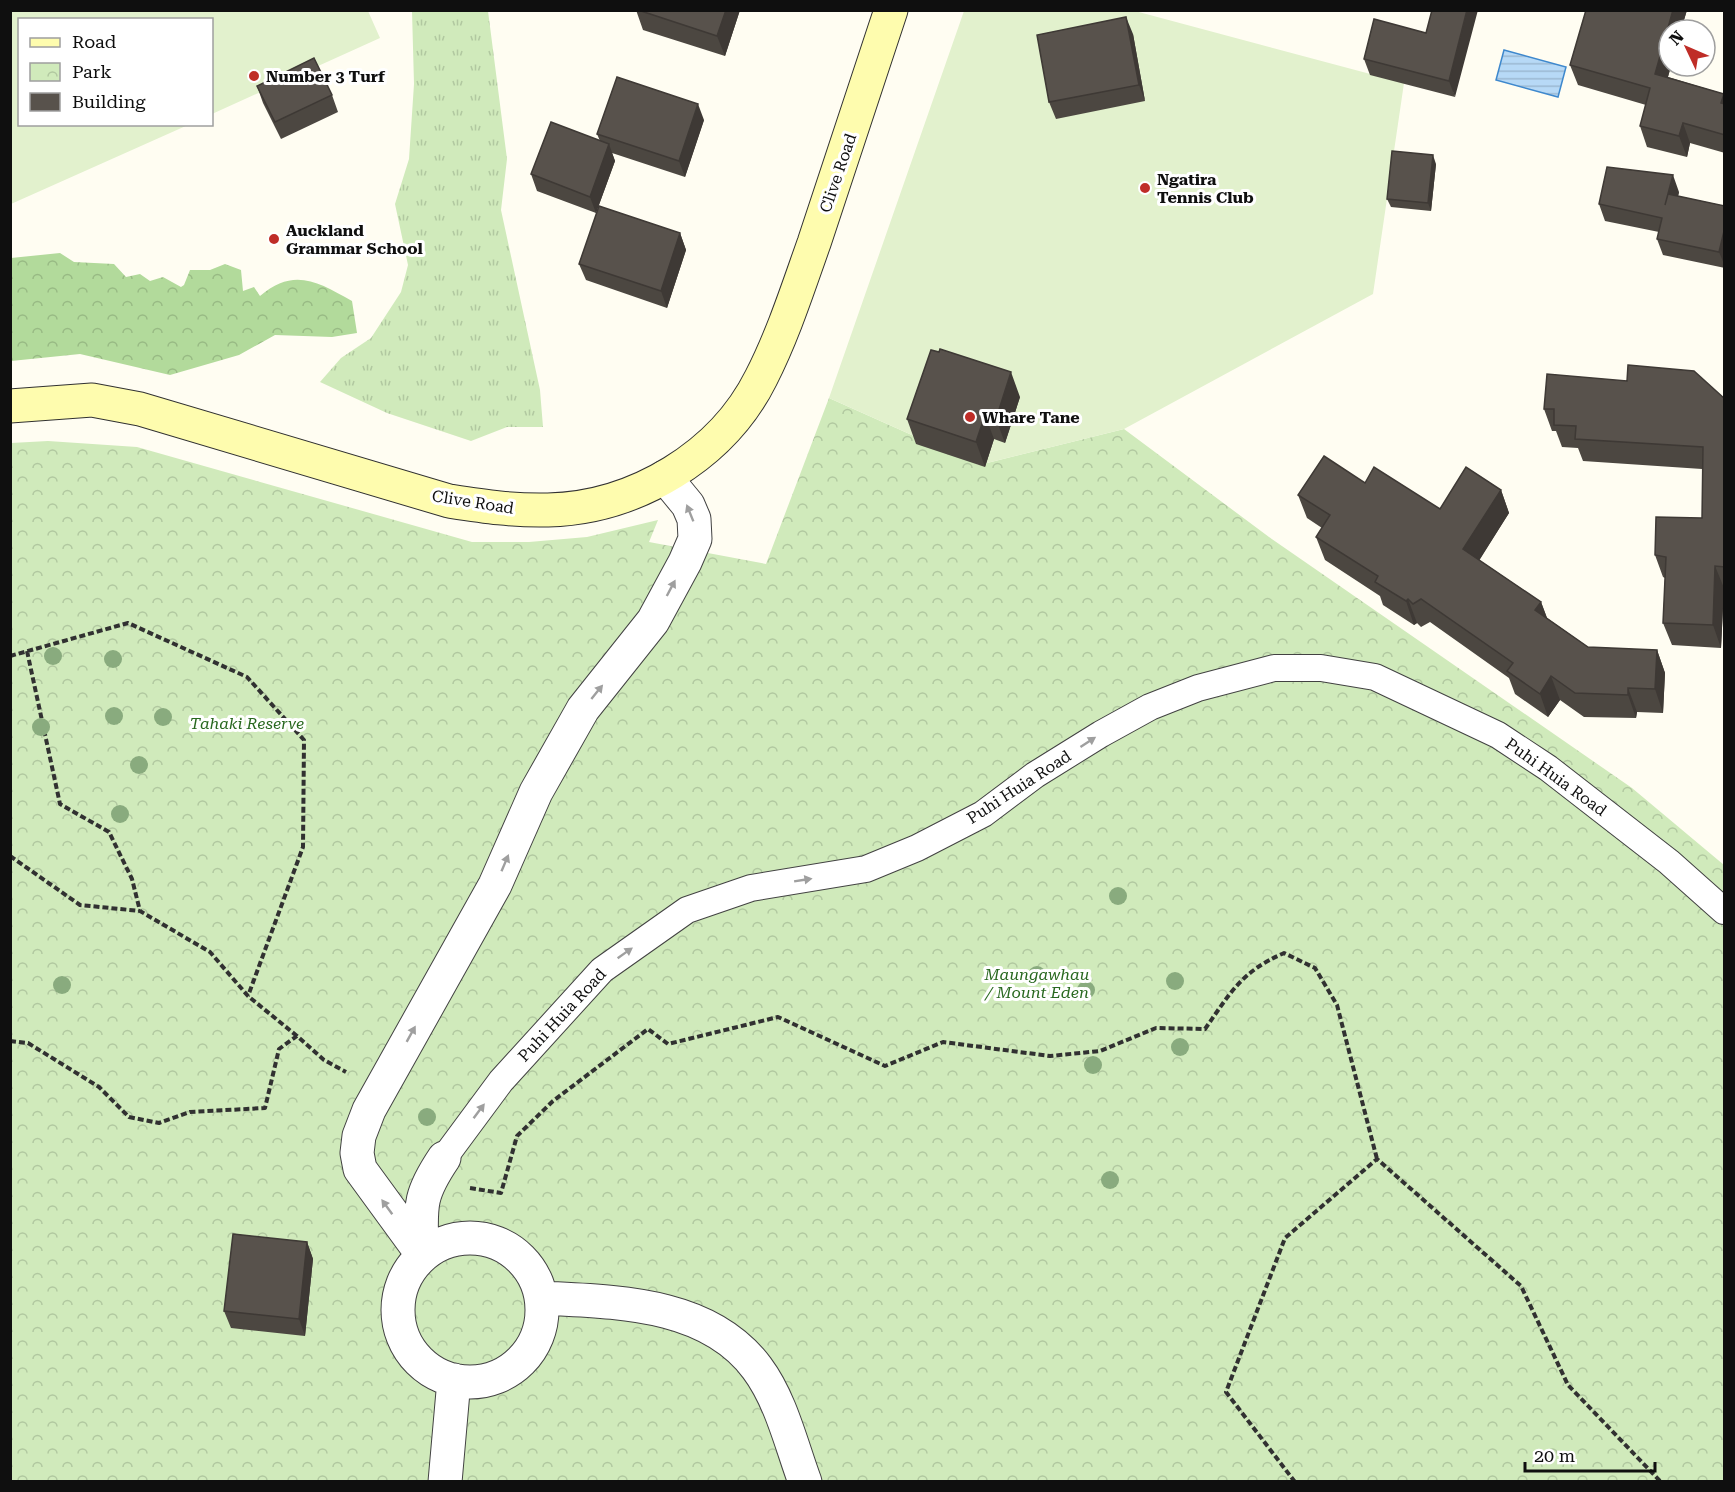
<svg xmlns="http://www.w3.org/2000/svg" width="1735" height="1492" font-family="'Roboto Serif',serif">
<style>
.grass{fill:url(#grass-tufts)}
.forest{fill:url(#forest-crowns)}
.park{fill:url(#park-crowns)}
.pitch{fill:#e2f1cd}
.water{fill:url(#water-rules);stroke:#3e88cd;stroke-width:1.5}
.lines{fill:none;stroke-linecap:round;stroke-linejoin:round}
.pedestrian-casing{stroke:#424242;stroke-width:28}
.minor-casing{stroke:#424242;stroke-width:35}
.secondary-casing{stroke:#313131;stroke-width:35}
.path{stroke:#313131;stroke-width:4;stroke-dasharray:6 3;stroke-linecap:butt}
.pedestrian{stroke:#fff;stroke-width:26}
.minor{stroke:#fff;stroke-width:33}
.secondary{stroke:#fefcae;stroke-width:33}
.tree{fill:#89ab7e}
.wall{fill:#4c4741}
.shaded-wall{fill:#3e3935}
.building{fill:#58524c;stroke:#3e3935;stroke-width:1.5}
.oneway{fill:#9f9f9f}
.poi-dot{fill:#bf2d27;stroke:#fff;stroke-width:2}
.labels{text-anchor:middle;dominant-baseline:central;stroke-width:6;stroke-linejoin:round;paint-order:stroke}
.poi-label{font-size:16px;font-weight:bold;fill:#0f0f0f;stroke:#fff;text-anchor:start}
.street-label{font-size:16px;fill:#0f0f0f;stroke:#fff}
.park-label{font-size:16px;font-style:italic;fill:#28681f;stroke:#fff}
</style>
<defs>
<pattern id="grass-tufts" width="24" height="20" patternUnits="userSpaceOnUse" patternTransform="scale(1.5)"><rect width="24" height="20" fill="#d0eabb"/><path d="M3 7l-1-3M5 7V3M7 7l1-3M15 17l-1-3M17 17v-4M19 17l1-3" fill="none" stroke="#b1c8a0"/></pattern>
<pattern id="forest-crowns" width="20" height="18" patternUnits="userSpaceOnUse" patternTransform="scale(1.5)"><rect width="20" height="18" fill="#b2da9b"/><path d="M2 6a3 3 0 1 1 6 0M12 15a3 3 0 1 1 6 0" fill="none" stroke="#98ba84"/></pattern>
<pattern id="park-crowns" width="20" height="18" patternUnits="userSpaceOnUse" patternTransform="scale(1.5)"><rect width="20" height="18" fill="#d0eabb"/><path d="M2 6a3 3 0 1 1 6 0M12 15a3 3 0 1 1 6 0" fill="none" stroke="#b1c8a0"/></pattern>
<pattern id="water-rules" width="6" height="5" patternUnits="userSpaceOnUse" patternTransform="scale(1.5)"><rect width="6" height="5" fill="#b7d9f6"/><path d="M0 2.5h6" fill="none" stroke="#9cb9d2"/></pattern>
</defs>
<rect width="100%" height="100%" fill="#fffdf2"/>
<path class="grass" d="M 412,11 L 488,11 L 507,159 L 501,210 L 540,390 L 543,427 L 507,427 L 471,441 L 387,413 L 320,382 L 341,358 L 371,338 L 401,292 L 408,265 L 395,204 L 409,159 L 414,84 Z"/>
<path class="forest" d="M 60,253 L 74,262 L 114,264 L 126,277 L 140,274 L 150,281 L 163,277 L 181,287 L 184,285 L 190,270 L 210,270 L 225,264 L 241,270 L 243,291 L 254,287 L 260,296 C 294,267 318,282 352,301 L 357,333 L 332,337 L 275,335 L 239,355 L 170,375 L 80,354 L 11,361 L 11,258 Z"/>
<path class="park" d="M 829,398 L 979,465 L 1124,429 L 1269,537 L 1632,788 L 1724,865 L 1724,1481 L 11,1482 L 11,443 L 48,441 L 137,447 L 472,542 L 529,542 L 587,537 L 658,520 L 649,542 L 766,564 Z"/>
<path class="pitch" d="M 10,11 L 368,11 L 380,38 L 212,114 L 212,20 L 20,20 L 20,124 L 188,125 L 11,204 Z
M 964,11 L 1135,11 L 1404,83 L 1373,294 L 1124,429 L 979,465 L 829,398 Z"/>
<path class="water" d="M 1504,50 L 1566,67 L 1558,97 L 1496,80 Z"/>
<g class="lines">
<g class="pedestrian-casing">
<path id="pedestrian" d="M 444,1158 L 501,1081 L 602,970 L 687,910 L 751,888 L 866,869 L 917,848 L 983,814 L 1035,775 L 1101,734 L 1150,707 L 1198,688 L 1274,668 L 1321,668 L 1375,677 L 1498,735 L 1548,768 L 1669,862 L 1724,911"/>
</g>
<g class="minor-casing">
<path id="minor" d="M398 1310a72 72 0 1 1 144 0a72 72 0 1 1-144 0Z
M 422,1254 L 360,1169 L 357,1153 L 359,1136 L 369,1110 L 495,885 L 536,792 L 583,709 L 653,621 L 685,562 L 695,539 L 694,519 L 688,505 L 665,477
M 422,1254 C 421,1208 417,1198 444,1158
M 542,1298 C 616,1302 708,1302 757,1368 C 781,1400 791,1444 805,1482
M 445,1482 L 454,1380"/>
</g>
<g class="secondary-casing">
<path id="secondary" d="M 10,406 L 92,400 L 140,409 L 449,501 C 482,506 514,511 548,510 C 635,508 722,456 761,378 C 783,335 798,288 814,243 C 840,165 865,88 891,10"/>
</g>
<path class="path" d="M 27,651 L 60,804 L 109,832 L 132,879 L 140,911 L 210,952 L 248,996 L 297,1036
M 10,656 L 128,623 L 247,677 L 304,740 L 303,847 L 248,996
M 10,856 L 80,905 L 140,911
M 10,1041 L 28,1043 L 99,1087 L 129,1117 L 159,1123 L 190,1112 L 265,1108 L 279,1049 L 297,1036 L 324,1060 L 346,1072
M 470,1188 L 501,1193 L 517,1136 L 553,1101 L 648,1029 L 668,1044 L 778,1017 L 885,1066 L 943,1042 L 1050,1056 L 1100,1051 L 1156,1028 L 1205,1029 C 1231,992 1241,972 1284,953 L 1315,968 L 1337,1005 L 1377,1159
M 1295,1482 L 1226,1392 L 1285,1238 L 1377,1159 L 1521,1286 L 1568,1385 L 1661,1482"/>
<use href="#pedestrian" class="pedestrian"/>
<use href="#minor" class="minor"/>
<use href="#secondary" class="secondary"/>
</g>
<g class="tree">
<circle cx="53" cy="656" r="9"/>
<circle cx="113" cy="659" r="9"/>
<circle cx="114" cy="716" r="9"/>
<circle cx="163" cy="717" r="9"/>
<circle cx="41" cy="727" r="9"/>
<circle cx="139" cy="765" r="9"/>
<circle cx="120" cy="814" r="9"/>
<circle cx="1118" cy="896" r="9"/>
<circle cx="1037" cy="975" r="9"/>
<circle cx="1175" cy="981" r="9"/>
<circle cx="62" cy="985" r="9"/>
<circle cx="1086" cy="990" r="9"/>
<circle cx="1180" cy="1047" r="9"/>
<circle cx="1093" cy="1065" r="9"/>
<circle cx="427" cy="1117" r="9"/>
<circle cx="1110" cy="1180" r="9"/>
</g>
<path class="wall" d="M 636,10 L 740,10 L 725,56 L 643,30 Z
M 1432,10 L 1455,97 L 1370,75 L 1364,59 L 1426,33 Z
M 1586,10 L 1687,10 L 1681,30 L 1669,30 L 1669,66 L 1671,66 L 1668,77 L 1724,94 L 1725,96 L 1725,153 L 1690,143 L 1687,157 L 1647,147 L 1640,126 L 1646,105 L 1578,85 L 1570,65 Z
M 1133,34 L 1145,101 L 1056,119 L 1049,102 Z
M 257,86 L 332,95 L 338,112 L 281,139 L 263,103 Z
M 704,120 L 685,177 L 612,153 L 615,161 L 596,213 L 537,191 L 531,174 L 600,141 L 597,134 Z
M 1436,164 L 1431,211 L 1391,207 L 1387,199 Z
M 1679,192 L 1678,196 L 1725,206 L 1725,268 L 1663,255 L 1657,239 L 1659,232 L 1605,221 L 1599,204 Z
M 680,233 L 686,250 L 667,308 L 586,280 L 579,264 Z
M 1020,397 L 1005,443 L 994,439 L 985,467 L 916,444 L 907,419 Z
M 1725,399 L 1725,588 L 1724,588 L 1721,648 L 1672,645 L 1663,623 L 1665,578 L 1663,577 L 1655,555 L 1702,518 L 1702,469 L 1583,461 L 1578,448 L 1562,447 L 1556,431 L 1552,431 L 1544,409 Z
M 1365,483 L 1440,509 L 1501,490 L 1509,513 L 1479,560 L 1541,602 L 1547,618 L 1588,647 L 1657,650 L 1665,673 L 1663,713 L 1637,712 L 1636,718 L 1584,717 L 1560,700 L 1548,717 L 1515,694 L 1509,678 L 1430,622 L 1421,627 L 1417,623 L 1414,625 L 1383,605 L 1380,596 L 1325,560 L 1316,537 L 1322,528 L 1307,518 L 1298,495 Z
M 307,1242 L 313,1259 L 305,1336 L 231,1328 L 224,1311 Z"/>
<path class="shaded-wall" d="M 726,10 L 740,10 L 725,56 L 717,36 Z
M 1467,10 L 1478,10 L 1455,97 L 1449,81 Z
M 1673,10 L 1687,10 L 1681,30 L 1669,30 L 1669,66 L 1671,66 L 1663,94 L 1655,74 Z
M 1126,17 L 1133,34 L 1145,101 L 1139,85 Z
M 1724,94 L 1725,96 L 1725,114 L 1721,103 Z
M 698,104 L 704,120 L 685,177 L 679,161 Z
M 1683,123 L 1690,143 L 1687,157 L 1679,136 Z
M 609,144 L 615,161 L 596,213 L 590,197 Z
M 1433,155 L 1436,164 L 1431,211 L 1428,203 Z
M 1673,175 L 1679,192 L 1672,222 L 1665,205 Z
M 1725,227 L 1725,266 L 1719,252 Z
M 680,233 L 686,250 L 667,308 L 661,291 Z
M 1011,372 L 1020,397 L 1005,443 L 996,419 Z
M 985,415 L 994,439 L 985,467 L 976,442 Z
M 1501,490 L 1509,513 L 1472,572 L 1463,549 Z
M 1715,566 L 1724,588 L 1721,648 L 1713,625 Z
M 1408,599 L 1417,623 L 1414,625 L 1406,601 Z
M 1541,602 L 1550,626 L 1535,610 Z
M 1657,650 L 1665,673 L 1663,713 L 1655,689 Z
M 1551,676 L 1560,700 L 1548,717 L 1540,694 Z
M 1628,688 L 1637,712 L 1636,718 L 1628,695 Z
M 307,1242 L 313,1259 L 305,1336 L 299,1319 Z"/>
<path class="building" d="M 638,10 L 726,10 L 717,36 Z
M 1432,10 L 1467,10 L 1449,81 L 1364,59 L 1374,19 L 1426,33 Z
M 1586,10 L 1673,10 L 1655,74 L 1724,94 L 1721,103 L 1725,104 L 1725,135 L 1683,123 L 1679,136 L 1640,126 L 1650,88 L 1570,65 Z
M 1126,17 L 1139,85 L 1049,102 L 1037,35 Z
M 314,58 L 332,95 L 275,122 L 257,86 Z
M 617,77 L 698,104 L 679,161 L 597,134 Z
M 551,122 L 609,144 L 590,197 L 531,174 Z
M 1392,151 L 1433,155 L 1428,203 L 1387,199 Z
M 1607,167 L 1673,175 L 1665,205 L 1668,194 L 1725,206 L 1725,227 L 1719,252 L 1657,239 L 1662,218 L 1599,204 Z
M 599,206 L 680,233 L 661,291 L 579,264 Z
M 940,349 L 1011,372 L 996,419 L 985,415 L 976,442 L 907,419 L 931,350 L 939,352 Z
M 1628,365 L 1694,371 L 1725,399 L 1725,567 L 1715,566 L 1713,625 L 1663,623 L 1666,557 L 1655,555 L 1656,517 L 1702,518 L 1703,447 L 1575,439 L 1576,426 L 1554,425 L 1554,409 L 1544,409 L 1547,374 L 1627,381 Z
M 1324,456 L 1365,483 L 1374,467 L 1440,509 L 1466,467 L 1501,490 L 1463,549 L 1541,602 L 1535,610 L 1588,647 L 1657,650 L 1655,689 L 1628,688 L 1628,695 L 1575,693 L 1551,676 L 1540,694 L 1507,671 L 1513,663 L 1421,599 L 1413,604 L 1408,599 L 1406,601 L 1375,582 L 1378,576 L 1316,537 L 1330,515 L 1298,495 Z
M 233,1234 L 307,1242 L 299,1319 L 224,1311 Z"/>
<defs><path id="oneway-solid" d="M-6-.8H1V-3.2L6.5 0L1 3.2V.8H-6Z" transform="scale(1.5)"/></defs>
<g class="oneway">
<use href="#oneway-solid" transform="translate(690 513) rotate(-112)"/>
<use href="#oneway-solid" transform="translate(671 588) rotate(-62)"/>
<use href="#oneway-solid" transform="translate(597 692) rotate(-51)"/>
<use href="#oneway-solid" transform="translate(1088 742) rotate(-33)"/>
<use href="#oneway-solid" transform="translate(505 863) rotate(-67)"/>
<use href="#oneway-solid" transform="translate(803 880) rotate(-9)"/>
<use href="#oneway-solid" transform="translate(625 953) rotate(-35)"/>
<use href="#oneway-solid" transform="translate(411 1034) rotate(-61)"/>
<use href="#oneway-solid" transform="translate(479 1111) rotate(-53)"/>
<use href="#oneway-solid" transform="translate(387 1207) rotate(-126)"/>
</g>
<g class="poi-dot">
<circle cx="254" cy="76" r="6"/>
<circle cx="1145" cy="188" r="6"/>
<circle cx="274" cy="239" r="6"/>
<circle cx="970" cy="417" r="6"/>
</g>
<g class="labels">
<g class="poi-label">
<text x="266" y="76">Number 3 Turf</text>
<text x="1157" y="179">Ngatira<tspan x="1157" dy="18">Tennis Club</tspan></text>
<text x="286" y="230">Auckland<tspan x="286" dy="18">Grammar School</tspan></text>
<text x="982" y="417">Whare Tane</text>
</g>
<g class="street-label">
<text transform="translate(838 173) rotate(-71)">Clive Road</text>
<text transform="translate(473 502) rotate(9)">Clive Road</text>
<text transform="translate(1556 777) rotate(36)">Puhi Huia Road</text>
<text transform="translate(1019 787) rotate(-33)">Puhi Huia Road</text>
<text transform="translate(562 1015) rotate(-47)">Puhi Huia Road</text>
</g>
<g class="park-label">
<text x="247" y="723">Tahaki Reserve</text>
<text x="1037" y="974">Maungawhau<tspan x="1037" dy="18">/ Mount Eden</tspan></text>
</g>
</g>
<rect width="1735" height="1492" fill="none" stroke="#0f0f0f" stroke-width="24"/>
<rect x="18" y="18" width="195" height="108" fill="#ffffff" stroke="#9f9f9f" stroke-width="1.5"/>
<rect x="30" y="38" width="30" height="9" fill="#fefcae" stroke="#9f9f9f" stroke-width="1.5"/>
<text x="72" y="48" font-size="18" fill="#0f0f0f">Road</text>
<rect x="30" y="63" width="30" height="18" fill="url(#park-crowns)" stroke="#9f9f9f" stroke-width="1.5"/>
<text x="72" y="78" font-size="18" fill="#0f0f0f">Park</text>
<rect x="30" y="93" width="30" height="18" fill="#58524c" stroke="#9f9f9f" stroke-width="1.5"/>
<text x="72" y="108" font-size="18" fill="#0f0f0f">Building</text>
<g transform="translate(1687 48) rotate(314)"><circle r="28" fill="#ffffff" stroke="#9f9f9f" stroke-width="1.5"/>
<path d="M0-4.5L10 22L0 15L-10 22Z" fill="#bf2d27"/>
<text y="-9" font-size="16" font-weight="bold" text-anchor="middle" fill="#0f0f0f">N</text>
</g>
<path d="M1525 1462v9h130v-9" fill="none" stroke="#0f0f0f" stroke-width="3"/>
<text x="1534" y="1462" font-size="18" fill="#0f0f0f" stroke="#ffffff" stroke-width="4.5" paint-order="stroke">20 m</text>
</svg>
